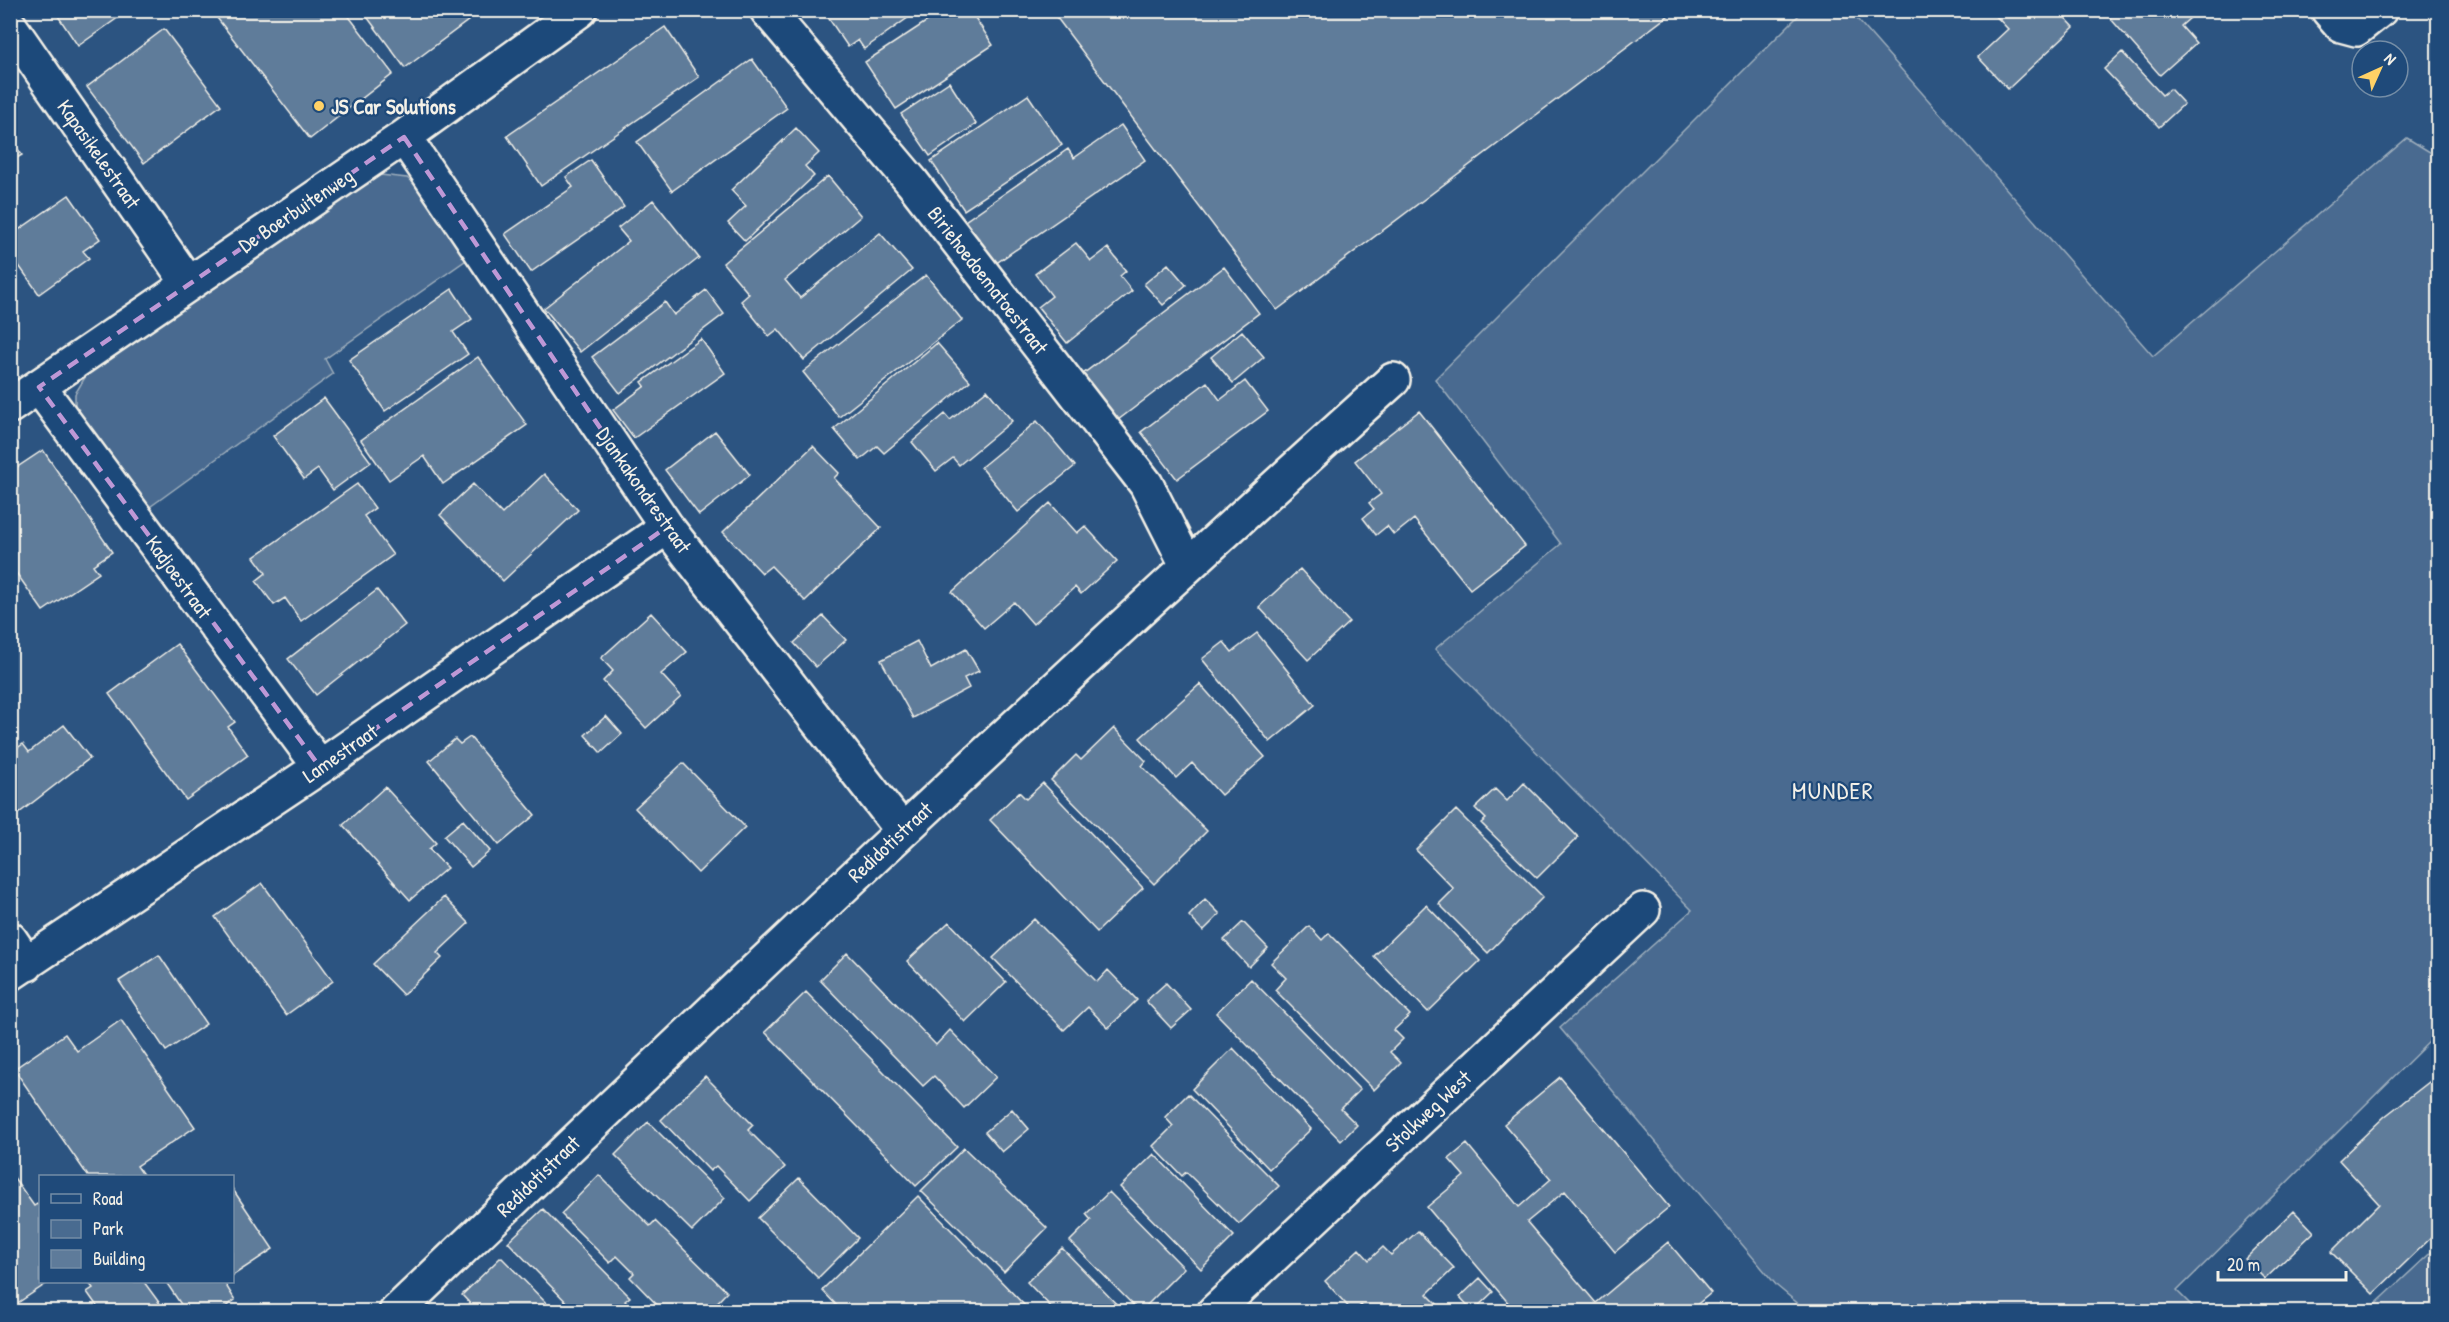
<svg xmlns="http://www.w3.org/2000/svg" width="2449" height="1322" font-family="'Patrick Hand',sans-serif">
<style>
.green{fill:#496b90;stroke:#9eaebc;stroke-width:1.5}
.building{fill:#5e7b9a;stroke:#f4f1e8;stroke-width:1.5}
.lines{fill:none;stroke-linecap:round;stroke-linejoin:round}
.street-casing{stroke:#f4f1e8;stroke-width:38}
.street{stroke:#1f4a7a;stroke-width:33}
.marked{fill:none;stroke:#be98d6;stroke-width:4.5;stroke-dasharray:12 8;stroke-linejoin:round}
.poi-dot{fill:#ffd166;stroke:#1f4a7a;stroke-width:2}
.labels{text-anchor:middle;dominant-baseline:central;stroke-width:4.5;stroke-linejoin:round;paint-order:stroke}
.poi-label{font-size:21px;font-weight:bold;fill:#f4f1e8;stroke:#1f4a7a;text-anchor:start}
.street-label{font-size:21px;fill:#f4f1e8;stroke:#1f4a7a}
.quarter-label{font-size:24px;letter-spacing:1.5px;fill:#f4f1e8;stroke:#1f4a7a}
</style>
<rect width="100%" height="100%" fill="#2c5481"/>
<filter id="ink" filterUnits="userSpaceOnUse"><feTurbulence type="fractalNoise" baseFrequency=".0167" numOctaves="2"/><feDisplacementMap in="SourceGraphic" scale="12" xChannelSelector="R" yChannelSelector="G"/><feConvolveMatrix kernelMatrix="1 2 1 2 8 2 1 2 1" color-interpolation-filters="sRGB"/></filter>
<g filter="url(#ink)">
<path class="green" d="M 1803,11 L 1850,11 L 2153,356 L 2407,138 L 2438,157 L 2438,1033 L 2177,1291 L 2197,1311 L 1807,1311 L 1777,1286 L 1560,1028 L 1692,910 L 1435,649 L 1561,544 L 1435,379 Z
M 380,175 L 407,178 L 423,191 L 469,258 L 325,359 L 333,374 L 147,509 L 75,413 L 75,394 L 90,369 Z
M 2438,1246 L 2438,1311 L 2368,1311 Z"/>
<path class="building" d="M 54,10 L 129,10 L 78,46 Z
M 211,10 L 344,10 L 393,74 L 310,139 Z
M 362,10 L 468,10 L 473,17 L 405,68 Z
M 823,10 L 919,10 L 864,49 L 858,40 L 848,47 Z
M 944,10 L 970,10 L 993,45 L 896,109 L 865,62 Z
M 1051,10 L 1666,10 L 1669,15 L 1277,310 Z
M 1996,10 L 2058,10 L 2074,27 L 2008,89 L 1978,57 L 2008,29 L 1993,13 Z
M 2103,10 L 2199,10 L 2181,26 L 2196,43 L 2160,75 Z
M 665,27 L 699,77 L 541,186 L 507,136 Z
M 164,29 L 221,105 L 144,163 L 87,87 Z
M 2122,52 L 2162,95 L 2170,89 L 2184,104 L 2159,127 L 2104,69 Z
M 752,59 L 787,108 L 672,191 L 637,142 Z
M 949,82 L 976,124 L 930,156 L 901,114 Z
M 1028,95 L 1062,145 L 964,210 L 931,161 Z
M 1121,125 L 1145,160 L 995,264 L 965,221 L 1068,149 L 1074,158 Z
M 796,128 L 819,153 L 805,166 L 814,176 L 745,241 L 728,223 L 746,206 L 731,190 Z
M 10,138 L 22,155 L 10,162 Z
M 591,160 L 624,207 L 531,272 L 505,234 L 573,187 L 566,177 Z
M 828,176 L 861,216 L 785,280 L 800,298 L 880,233 L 912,270 L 804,360 L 778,329 L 769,336 L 741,301 L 749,294 L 723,263 Z
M 69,195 L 100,239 L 83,251 L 89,258 L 39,294 L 10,253 L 10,236 Z
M 653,200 L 699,258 L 580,352 L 544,308 L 629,241 L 618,228 Z
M 1076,243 L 1091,261 L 1108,248 L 1126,271 L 1120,276 L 1132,291 L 1067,343 L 1038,307 L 1052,296 L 1035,274 Z
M 1168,264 L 1186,285 L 1163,305 L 1144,284 Z
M 1224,267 L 1259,313 L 1118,420 L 1083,374 Z
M 926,275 L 962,320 L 839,417 L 803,372 Z
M 452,289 L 472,319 L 453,332 L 468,354 L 385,411 L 349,360 Z
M 706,290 L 724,314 L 620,393 L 592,357 L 665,302 L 674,315 Z
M 1242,331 L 1264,357 L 1233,383 L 1211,357 Z
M 701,339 L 725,373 L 634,438 L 613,410 L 645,386 L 642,382 Z
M 937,343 L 970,381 L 884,453 L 877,446 L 860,460 L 834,429 Z
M 478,357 L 527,425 L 443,484 L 424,456 L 389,480 L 361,440 Z
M 1245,381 L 1268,411 L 1177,479 L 1141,432 L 1207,382 L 1220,400 Z
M 987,390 L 1012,421 L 959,465 L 953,458 L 936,471 L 912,442 L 945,414 L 950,420 Z
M 324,398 L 371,462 L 333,490 L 318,469 L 304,479 L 273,436 Z
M 1419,411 L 1525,546 L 1470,589 L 1414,519 L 1394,535 L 1387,526 L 1376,535 L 1363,518 L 1374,509 L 1369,503 L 1381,494 L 1355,461 Z
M 1037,421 L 1075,466 L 1018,512 L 981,467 Z
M 715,431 L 750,475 L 699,515 L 665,470 Z
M 813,446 L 839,473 L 834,478 L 881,528 L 805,601 L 771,566 L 762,573 L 723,532 Z
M 43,450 L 112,552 L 93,565 L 99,573 L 43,611 L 10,564 L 10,472 Z
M 544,474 L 578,510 L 503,581 L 440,515 L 473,484 L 502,514 Z
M 357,484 L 375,508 L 364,516 L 393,555 L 301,621 L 285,598 L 274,605 L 256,581 L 266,573 L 254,557 Z
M 1050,503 L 1077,533 L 1085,526 L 1117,561 L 1081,594 L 1075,587 L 1033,624 L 1014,602 L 984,628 L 952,592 Z
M 1300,569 L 1349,622 L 1308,660 L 1259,607 Z
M 377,590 L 405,625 L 316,695 L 288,659 Z
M 651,613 L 687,652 L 661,674 L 681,696 L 646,728 L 603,681 L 613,671 L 601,658 Z
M 823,616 L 846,640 L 816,667 L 794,643 Z
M 1257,633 L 1315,705 L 1270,742 L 1202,659 L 1224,642 L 1232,652 Z
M 917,641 L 931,669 L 966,649 L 979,671 L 964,678 L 969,688 L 913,718 L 881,660 Z
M 177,644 L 235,722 L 228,727 L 248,755 L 186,800 L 109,694 Z
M 1200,684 L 1265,757 L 1221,795 L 1192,763 L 1176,778 L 1140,738 Z
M 606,716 L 622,734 L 601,753 L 585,735 Z
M 64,725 L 90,758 L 10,820 L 10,753 L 23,744 L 29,752 Z
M 1114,728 L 1146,761 L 1142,766 L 1207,831 L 1154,884 L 1051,780 L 1076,755 L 1081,760 Z
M 470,737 L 535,815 L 499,845 L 429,761 L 455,739 L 460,744 Z
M 683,763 L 745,827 L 698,873 L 635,808 Z
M 1043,783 L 1143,888 L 1097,932 L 990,820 L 1019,792 L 1026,799 Z
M 1524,783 L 1578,837 L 1537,878 L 1481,823 L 1486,819 L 1475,808 L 1495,789 L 1507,801 Z
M 385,787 L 436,843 L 429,849 L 447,868 L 410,900 L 343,825 Z
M 1456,810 L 1543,897 L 1488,953 L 1439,904 L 1454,889 L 1416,850 Z
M 463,820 L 490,851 L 471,867 L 444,836 Z
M 262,883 L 333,981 L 286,1015 L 215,917 Z
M 444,897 L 469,923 L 437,953 L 442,958 L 403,995 L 373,964 Z
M 1205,899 L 1220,914 L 1203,931 L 1189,916 Z
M 1426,905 L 1480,961 L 1428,1012 L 1374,956 Z
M 1034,919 L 1097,982 L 1108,970 L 1137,1000 L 1108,1028 L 1088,1007 L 1064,1030 L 993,958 Z
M 949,922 L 1006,982 L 965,1022 L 907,961 Z
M 1243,922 L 1268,948 L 1249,967 L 1224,940 Z
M 1309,926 L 1322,940 L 1329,933 L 1410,1015 L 1394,1030 L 1403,1039 L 1390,1052 L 1401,1063 L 1374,1090 L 1275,990 L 1286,978 L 1271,963 Z
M 847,953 L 936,1045 L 950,1030 L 996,1077 L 964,1108 L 934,1076 L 923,1086 L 820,980 Z
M 159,955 L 206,1024 L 166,1051 L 119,981 Z
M 1251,979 L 1360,1090 L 1341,1109 L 1357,1125 L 1341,1141 L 1216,1013 Z
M 1166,983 L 1191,1010 L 1171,1028 L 1146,1001 Z
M 806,992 L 957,1147 L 916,1186 L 765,1032 Z
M 121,1020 L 195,1127 L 137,1166 L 144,1176 L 88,1176 L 14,1069 L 65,1034 L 77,1051 Z
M 1233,1048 L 1311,1129 L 1269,1169 L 1192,1089 Z
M 2438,1075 L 2438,1231 L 2373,1294 L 2331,1252 L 2379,1204 L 2339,1160 L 2384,1117 Z
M 705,1076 L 753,1125 L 748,1130 L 785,1167 L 750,1201 L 716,1166 L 710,1171 L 661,1120 Z
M 1560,1077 L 1669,1207 L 1615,1252 L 1565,1191 L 1527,1222 L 1596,1303 L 1668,1242 L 1711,1293 L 1688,1312 L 1516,1312 L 1427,1207 L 1464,1176 L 1449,1159 L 1467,1144 L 1519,1207 L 1551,1179 L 1504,1124 Z
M 1188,1094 L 1279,1186 L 1239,1224 L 1186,1172 L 1182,1176 L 1153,1146 L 1173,1126 L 1165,1117 Z
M 1012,1109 L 1029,1129 L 1002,1152 L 985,1132 Z
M 648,1122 L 725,1198 L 692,1231 L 615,1155 Z
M 964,1148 L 1047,1228 L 1004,1272 L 921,1191 Z
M 1154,1154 L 1234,1236 L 1201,1269 L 1120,1187 Z
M 10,1172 L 34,1206 L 40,1202 L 40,1282 L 49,1282 L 13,1306 L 10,1302 Z
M 599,1175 L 650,1226 L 655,1221 L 727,1292 L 708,1312 L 664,1312 L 630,1277 L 634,1273 L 617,1256 L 610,1263 L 561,1214 Z
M 799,1178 L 858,1238 L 818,1278 L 758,1218 Z
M 232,1188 L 273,1249 L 232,1276 Z
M 1109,1192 L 1184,1268 L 1140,1312 L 1070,1241 L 1091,1220 L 1086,1214 Z
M 918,1196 L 1031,1312 L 843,1312 L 822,1290 Z
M 543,1209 L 630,1297 L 625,1301 L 636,1312 L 576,1312 L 508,1242 Z
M 2294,1211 L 2314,1232 L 2265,1279 L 2245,1259 Z
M 1418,1231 L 1454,1268 L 1427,1294 L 1442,1309 L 1439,1312 L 1367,1312 L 1361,1305 L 1353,1312 L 1325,1281 L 1359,1249 L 1369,1260 L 1383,1247 L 1391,1255 Z
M 1062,1248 L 1124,1312 L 1056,1312 L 1027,1282 Z
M 501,1257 L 555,1312 L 478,1312 L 462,1295 Z
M 1480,1278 L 1493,1292 L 1473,1311 L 1460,1297 Z
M 88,1282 L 144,1282 L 166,1312 L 101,1312 L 87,1292 L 93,1288 Z
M 166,1282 L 224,1282 L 235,1300 L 218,1312 L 186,1312 Z"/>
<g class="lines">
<g class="street-casing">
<path id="street" d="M 767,10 L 912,182 L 1146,484 L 1187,565
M 2328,10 L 2341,25 L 2356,29 L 2380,10
M 10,26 L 188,283
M 404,137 L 667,527 L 902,830
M 39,387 L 320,767
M 10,406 L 404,137 L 580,10
M 10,939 L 27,964
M 10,974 L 320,767 L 667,527
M 396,1312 C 725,998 1054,684 1393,380
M 1214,1312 L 1643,910"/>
</g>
<use href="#street" class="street"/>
</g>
</g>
<path class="marked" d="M 404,137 L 667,527 L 320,767 L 39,387 Z"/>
<circle class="poi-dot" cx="319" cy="106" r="6"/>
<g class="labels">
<g class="poi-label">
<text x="331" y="106">JS Car Solutions</text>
</g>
<g class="street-label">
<text transform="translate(99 154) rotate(55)">Kapasikelestraat</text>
<text transform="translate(296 210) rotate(-34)">De Boerbuitenweg</text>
<text transform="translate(988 280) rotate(52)">Biriehoedoematoestraat</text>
<text transform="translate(644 490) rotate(55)">Djankakondrestraat</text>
<text transform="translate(179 577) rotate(54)">Kadjoestraat</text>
<text transform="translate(340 753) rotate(-35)">Lamestraat</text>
<text transform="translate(890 842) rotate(-43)">Redidotistraat</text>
<text transform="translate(1428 1111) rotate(-43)">Stolkweg West</text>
<text transform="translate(538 1176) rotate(-44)">Redidotistraat</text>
</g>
<g class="quarter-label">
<text x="1833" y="790">MUNDER</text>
</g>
</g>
<rect width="2449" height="1322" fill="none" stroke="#1f4a7a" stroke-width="36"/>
<rect x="18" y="18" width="2413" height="1286" fill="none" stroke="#f4f1e8" stroke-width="2" filter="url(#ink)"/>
<rect x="39" y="1175" width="195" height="108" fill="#1f4a7a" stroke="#748da6" stroke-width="1.5"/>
<rect x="51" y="1194" width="30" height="9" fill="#1f4a7a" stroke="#748da6" stroke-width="1.5"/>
<text x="93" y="1205" font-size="18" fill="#f4f1e8">Road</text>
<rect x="51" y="1220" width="30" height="18" fill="#496b90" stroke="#748da6" stroke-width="1.5"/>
<text x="93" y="1235" font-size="18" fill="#f4f1e8">Park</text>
<rect x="51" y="1250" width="30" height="18" fill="#5e7b9a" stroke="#748da6" stroke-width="1.5"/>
<text x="93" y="1265" font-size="18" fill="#f4f1e8">Building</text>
<g transform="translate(2380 69) rotate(45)"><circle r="28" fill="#1f4a7a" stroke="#748da6" stroke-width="1.5"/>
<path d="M0-4.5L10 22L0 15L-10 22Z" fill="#ffd166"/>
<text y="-9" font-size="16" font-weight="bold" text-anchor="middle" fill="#f4f1e8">N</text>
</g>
<path d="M2218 1271v9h128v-9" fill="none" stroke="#f4f1e8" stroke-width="3"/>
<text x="2227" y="1271" font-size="18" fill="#f4f1e8" stroke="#1f4a7a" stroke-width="4.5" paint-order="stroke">20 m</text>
</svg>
